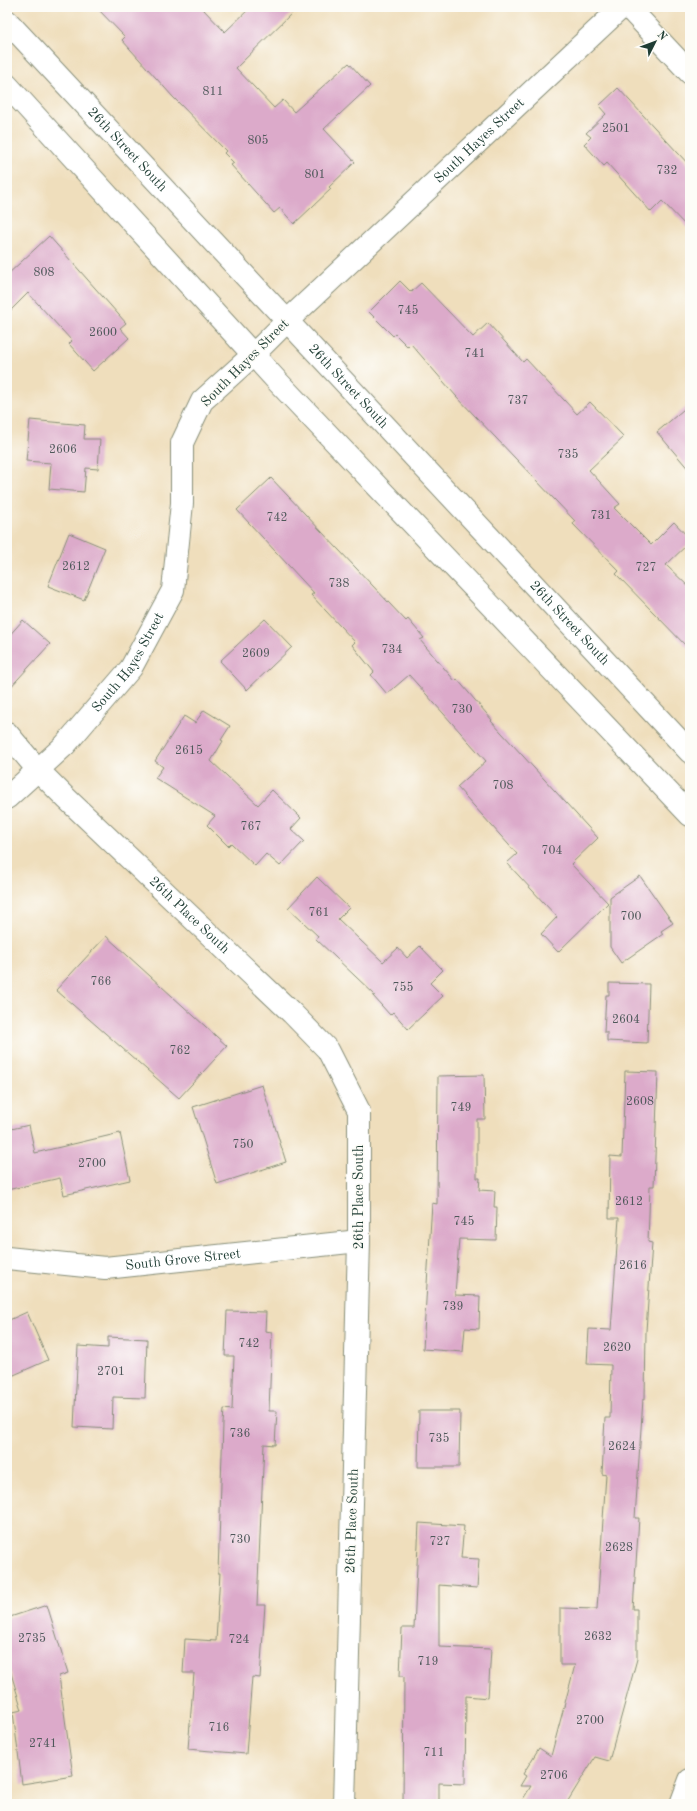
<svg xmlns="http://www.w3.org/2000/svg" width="697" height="1811" font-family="'Old Standard TT',serif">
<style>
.building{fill:#dcaaca}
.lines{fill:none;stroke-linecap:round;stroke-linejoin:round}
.street-casing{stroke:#878e78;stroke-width:24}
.street{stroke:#fff;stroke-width:22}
.labels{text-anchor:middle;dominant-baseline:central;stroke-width:3;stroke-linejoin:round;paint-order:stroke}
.number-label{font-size:12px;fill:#4e585a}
.street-label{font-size:14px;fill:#1f3d34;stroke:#fdfcf7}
</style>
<rect width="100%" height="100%" fill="#fdfcf7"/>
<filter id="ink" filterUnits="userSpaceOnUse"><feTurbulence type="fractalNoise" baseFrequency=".025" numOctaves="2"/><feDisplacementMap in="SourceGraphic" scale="8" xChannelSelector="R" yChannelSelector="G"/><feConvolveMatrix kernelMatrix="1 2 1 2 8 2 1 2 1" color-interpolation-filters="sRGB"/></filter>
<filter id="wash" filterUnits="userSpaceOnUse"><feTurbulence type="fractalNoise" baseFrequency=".012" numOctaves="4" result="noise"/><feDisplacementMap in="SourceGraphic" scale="16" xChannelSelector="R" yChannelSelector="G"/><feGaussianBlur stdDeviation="0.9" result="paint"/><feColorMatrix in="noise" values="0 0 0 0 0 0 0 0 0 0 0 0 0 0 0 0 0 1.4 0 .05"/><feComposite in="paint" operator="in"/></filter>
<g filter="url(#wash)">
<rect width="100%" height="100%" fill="#efdebc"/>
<g id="blocks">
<path class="building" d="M 96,7 L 201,7 L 225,32 L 251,7 L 298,7 L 236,68 L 274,108 L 283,100 L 294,112 L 349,63 L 370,86 L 324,129 L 355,162 L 329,187 L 331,189 L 294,224 L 280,208 L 274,213 L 231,165 L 234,163 L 224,153 L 226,151 L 173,97 L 122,40 L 125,37 Z
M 618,88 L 690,166 L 690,230 L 662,201 L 651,212 L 607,163 L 604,166 L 584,144 L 591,137 L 586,133 L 606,114 L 599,106 Z
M 49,236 L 126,323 L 120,328 L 129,338 L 93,371 L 69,344 L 72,341 L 28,293 L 7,314 L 7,275 Z
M 400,281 L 411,292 L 421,283 L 473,337 L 488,323 L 523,362 L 526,359 L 577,414 L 590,402 L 624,437 L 589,470 L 620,504 L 614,508 L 651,545 L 674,522 L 690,539 L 690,542 L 666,565 L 690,588 L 690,650 L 616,574 L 619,571 L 573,524 L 575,521 L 456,396 L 411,344 L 408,347 L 395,334 L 393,336 L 369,312 Z
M 690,404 L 690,471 L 657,432 Z
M 30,420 L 85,425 L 84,439 L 100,439 L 98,469 L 86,468 L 84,492 L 49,489 L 51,463 L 26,461 Z
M 271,478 L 406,621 L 408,619 L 424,638 L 420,640 L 455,681 L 457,679 L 492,720 L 491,721 L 598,838 L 571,864 L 608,903 L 558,952 L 541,934 L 557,917 L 507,863 L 517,854 L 457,787 L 486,761 L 409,675 L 387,694 L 371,675 L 374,672 L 352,645 L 355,642 L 311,595 L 314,593 L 237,510 Z
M 69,533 L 105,548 L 84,600 L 48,586 Z
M 265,619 L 292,647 L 247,690 L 220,661 Z
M 23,620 L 50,644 L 7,691 L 7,638 Z
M 204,710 L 230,726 L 221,740 L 223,741 L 211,761 L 258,805 L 272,790 L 301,818 L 291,829 L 304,841 L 280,866 L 266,854 L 255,866 L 231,843 L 228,846 L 207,825 L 215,816 L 155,778 L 163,767 L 155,761 L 184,716 L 195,723 Z
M 640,876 L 673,923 L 661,931 L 663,934 L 621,963 L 610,947 L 610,897 Z
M 317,877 L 349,908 L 338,919 L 383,962 L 398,948 L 407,958 L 420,946 L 443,970 L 430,983 L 443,996 L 408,1029 L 393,1012 L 390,1015 L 373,996 L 375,995 L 316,939 L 318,936 L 288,908 Z
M 106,936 L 227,1046 L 179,1098 L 56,990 Z
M 609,983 L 649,984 L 647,1043 L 607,1041 L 607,1032 L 604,1032 L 606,995 L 609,995 Z
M 625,1071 L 658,1072 L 654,1186 L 650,1186 L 648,1242 L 652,1243 L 646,1331 L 645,1399 L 643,1399 L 635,1518 L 639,1518 L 633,1609 L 637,1609 L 637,1659 L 609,1761 L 595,1757 L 566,1804 L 520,1804 L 531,1786 L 520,1786 L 526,1776 L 523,1774 L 539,1748 L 551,1756 L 575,1665 L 560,1665 L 560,1608 L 597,1609 L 606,1475 L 602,1474 L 605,1418 L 610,1418 L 611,1365 L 587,1364 L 589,1329 L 611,1330 L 619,1218 L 609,1218 L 610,1156 L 622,1157 Z
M 484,1075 L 485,1119 L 477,1119 L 477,1178 L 480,1178 L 479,1190 L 495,1191 L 494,1207 L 497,1207 L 496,1240 L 459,1239 L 455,1295 L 480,1296 L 479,1329 L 465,1328 L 463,1352 L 423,1349 L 432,1203 L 437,1204 L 438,1076 Z
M 262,1085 L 286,1162 L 217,1184 L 193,1107 Z
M 29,1125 L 35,1153 L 120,1133 L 130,1180 L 64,1195 L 60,1178 L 7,1190 L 7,1130 Z
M 227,1311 L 266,1312 L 265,1331 L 272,1332 L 269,1411 L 277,1411 L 275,1445 L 264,1444 L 257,1605 L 265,1605 L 260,1678 L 252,1677 L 246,1754 L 188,1749 L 194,1673 L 183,1673 L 185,1639 L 216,1641 L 220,1573 L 218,1573 L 223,1424 L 224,1409 L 232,1410 L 234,1356 L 225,1356 Z
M 27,1312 L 48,1360 L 7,1378 L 7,1321 Z
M 108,1337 L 147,1339 L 145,1398 L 113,1397 L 112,1429 L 74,1427 L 78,1346 L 108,1348 Z
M 419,1411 L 460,1411 L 459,1467 L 418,1467 Z
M 419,1523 L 464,1526 L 461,1558 L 479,1559 L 477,1588 L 439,1585 L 439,1647 L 491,1649 L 488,1698 L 466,1696 L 465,1784 L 439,1783 L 439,1804 L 403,1804 L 404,1676 L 400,1676 L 402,1628 L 414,1628 Z
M 47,1605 L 68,1673 L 59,1676 L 73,1776 L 22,1784 L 13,1712 L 22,1710 L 7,1660 L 7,1618 Z"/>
</g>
</g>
<g filter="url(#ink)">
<use href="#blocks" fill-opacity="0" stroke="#878e78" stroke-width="1"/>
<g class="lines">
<g class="street-casing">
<g id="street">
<path d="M 628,7 L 690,73"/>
<path id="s1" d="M 7,21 L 690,752"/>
<path d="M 7,85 L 279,383 L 690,815"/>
<path id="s2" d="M 7,733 L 38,770 L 66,798 L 292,1013 L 328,1050 L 359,1111 L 359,1241 L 344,1804"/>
<path id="s3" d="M 7,798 L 65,745 L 131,668 L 173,590 L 182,503 L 182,443 L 202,401 L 253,355 L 287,321 L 622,7"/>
<path id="s4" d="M 7,1258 L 105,1268 L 359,1241"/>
<path d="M 681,1804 L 690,1780"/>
</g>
</g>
<use href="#street" class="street"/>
</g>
</g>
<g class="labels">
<g class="number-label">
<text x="213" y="92">811</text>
<text x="616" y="129">2501</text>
<text x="258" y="141">805</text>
<text x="667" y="171">732</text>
<text x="315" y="175">801</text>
<text x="44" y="273">808</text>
<text x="408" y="311">745</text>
<text x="103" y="333">2600</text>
<text x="475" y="354">741</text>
<text x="518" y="401">737</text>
<text x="63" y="450">2606</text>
<text x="568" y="455">735</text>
<text x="601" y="516">731</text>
<text x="277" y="518">742</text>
<text x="76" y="567">2612</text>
<text x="646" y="568">727</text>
<text x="339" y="584">738</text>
<text x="392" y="650">734</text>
<text x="256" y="654">2609</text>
<text x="462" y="710">730</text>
<text x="189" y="751">2615</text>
<text x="503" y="786">708</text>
<text x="251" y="827">767</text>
<text x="552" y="851">704</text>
<text x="319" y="913">761</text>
<text x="631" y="917">700</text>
<text x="101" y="982">766</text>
<text x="403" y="988">755</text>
<text x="626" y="1020">2604</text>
<text x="180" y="1051">762</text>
<text x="640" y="1102">2608</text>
<text x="461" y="1108">749</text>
<text x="243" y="1145">750</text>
<text x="92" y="1164">2700</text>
<text x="629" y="1202">2612</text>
<text x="464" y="1222">745</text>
<text x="633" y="1266">2616</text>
<text x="453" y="1307">739</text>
<text x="249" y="1344">742</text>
<text x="617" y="1348">2620</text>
<text x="111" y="1372">2701</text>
<text x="240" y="1434">736</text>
<text x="439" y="1439">735</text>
<text x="622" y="1447">2624</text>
<text x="240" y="1540">730</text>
<text x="440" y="1542">727</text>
<text x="619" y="1548">2628</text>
<text x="598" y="1637">2632</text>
<text x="32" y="1639">2735</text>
<text x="239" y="1640">724</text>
<text x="428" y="1662">719</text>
<text x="590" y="1721">2700</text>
<text x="219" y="1728">716</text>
<text x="43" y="1744">2741</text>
<text x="434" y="1753">711</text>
<text x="554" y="1776">2706</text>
</g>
<g class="street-label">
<text stroke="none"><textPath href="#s3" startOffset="843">South Hayes Street</textPath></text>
<text stroke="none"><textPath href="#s1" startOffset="176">26th Street South</textPath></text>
<text transform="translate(245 363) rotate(-45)">South Hayes Street</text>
<text stroke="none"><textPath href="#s1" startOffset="500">26th Street South</textPath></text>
<text stroke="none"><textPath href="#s1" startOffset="824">26th Street South</textPath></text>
<text stroke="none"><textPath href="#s3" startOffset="183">South Hayes Street</textPath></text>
<text stroke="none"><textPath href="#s2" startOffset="258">26th Place South</textPath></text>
<text transform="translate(359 1197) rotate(-90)">26th Place South</text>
<text stroke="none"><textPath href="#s4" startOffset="177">South Grove Street</textPath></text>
<text transform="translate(352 1521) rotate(-88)">26th Place South</text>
</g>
</g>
<rect width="697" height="1811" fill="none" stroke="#fdfcf7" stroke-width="24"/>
<g transform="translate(655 42) rotate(48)" stroke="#fdfcf7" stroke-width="3" paint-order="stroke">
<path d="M0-3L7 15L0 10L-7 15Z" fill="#1f3d34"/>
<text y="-6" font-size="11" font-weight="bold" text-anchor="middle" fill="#1f3d34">N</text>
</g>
</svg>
